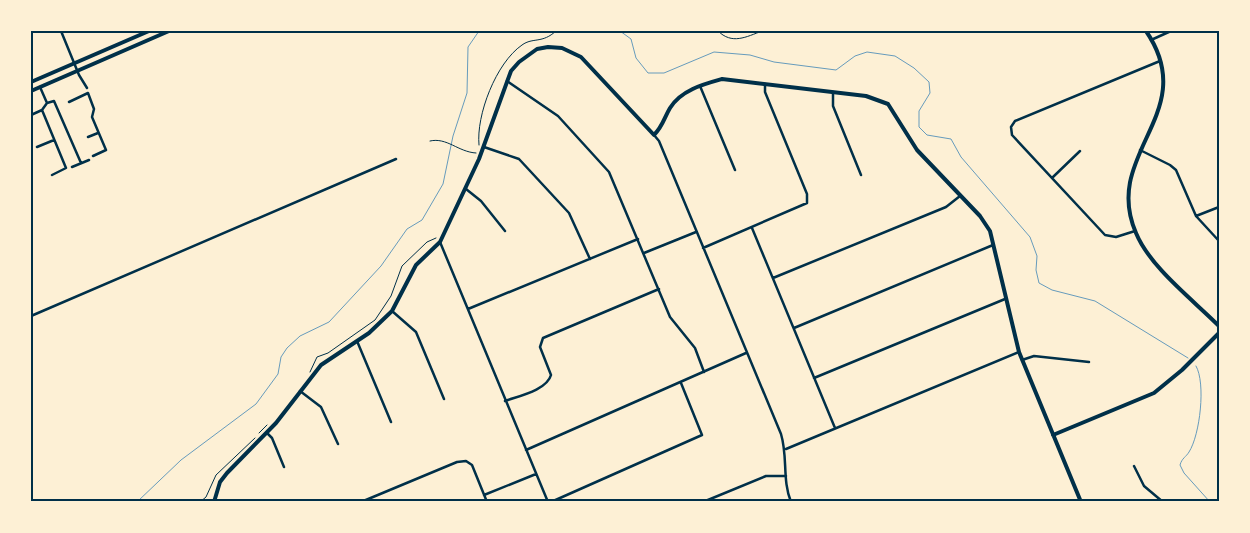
<svg xmlns="http://www.w3.org/2000/svg" width="1250" height="533" font-family="Roboto,sans-serif">
<style>
.lines{fill:none;stroke-linecap:round;stroke-linejoin:round}
.stream{stroke:#669bbc;stroke-width:1}
.path{stroke:#003049;stroke-width:1}
.minor{stroke:#003049;stroke-width:2.5}
.tertiary{stroke:#003049;stroke-width:4}
.secondary{stroke:#003049;stroke-width:4}
.neatline{fill:none;stroke:#003049;stroke-width:2}
</style>
<rect width="100%" height="100%" fill="#fdf0d5"/>
<g class="lines">
<path class="stream" d="M 620,31 L 631,39 L 636,58 L 648,73 L 664,73 L 714,52 L 750,55 L 774,62 L 836,70 L 855,56 L 867,52 L 895,56 L 914,68 L 929,82 L 930,93 L 919,111 L 919,127 L 927,135 L 951,139 L 961,157 L 1030,237 L 1037,256 L 1036,270 L 1039,283 L 1052,290 L 1095,301 L 1188,358
M 1196,366 C 1206,383 1200,435 1189,452 C 1186,457 1182,458 1180,465 L 1184,473 L 1210,502
M 137,502 L 181,460 L 256,404 L 278,374 L 281,357 L 287,348 L 300,336 L 329,322 L 381,266 L 407,229 L 422,220 L 443,184 L 453,136 L 467,93 L 468,47 L 479,31"/>
<path class="path" d="M 718,31 C 732,45 746,37 762,31
M 430,141 C 447,137 458,152 476,153
M 479,145 C 476,115 496,63 522,45 C 533,37 542,44 556,31
M 310,372 L 317,357 L 328,353 L 375,320 L 391,296 L 402,266 L 427,242 L 436,238
M 259,433 L 267,425
M 179,502 L 193,502
M 200,502 L 206,497 L 216,475 L 255,438"/>
<path class="minor" d="M 61,31 L 79,75 L 87,88
M 1151,40 L 1171,31
M 507,81 L 558,116 L 609,172 L 670,317 L 695,348 L 704,372
M 700,86 L 735,170
M 40,87 L 47,103
M 833,92 L 833,106 L 861,175
M 69,102 L 88,93 L 94,109 L 92,117 L 106,150 L 93,156
M 31,115 L 42,110
M 654,135 L 659,141 L 781,434 C 788,457 782,480 791,502
M 88,137 L 98,133
M 37,147 L 54,140
M 484,147 L 519,159 L 569,213 L 590,259
M 1140,150 L 1170,165 L 1176,170 L 1196,216 L 1219,241
M 72,167 L 89,160
M 52,175 L 66,168 L 42,110 L 47,103 L 54,101 L 81,163
M 1053,177 L 1080,151
M 466,189 L 481,201 L 505,231
M 1196,216 L 1219,207
M 752,228 L 835,428
M 1135,231 L 1116,237 L 1105,235 L 1012,135 L 1011,127 L 1015,121 L 1160,61
M 440,242 L 548,502
M 703,248 L 807,203 L 807,194 L 765,92 L 765,84
M 644,253 L 696,232
M 773,278 L 946,207 L 960,196
M 468,309 L 638,239
M 392,311 L 416,332 L 444,399
M 31,316 L 396,159
M 794,328 L 993,245
M 357,341 L 391,422
M 1022,360 L 1034,356 L 1089,362
M 814,378 L 1005,299
M 300,391 L 321,407 L 338,444
M 505,401 C 519,396 547,390 551,375 L 540,347 L 543,338 L 659,289
M 267,433 L 272,438 L 284,467
M 786,449 L 1019,352
M 526,450 L 746,353
M 1134,466 L 1144,486 L 1163,502
M 484,495 L 536,474
M 361,502 L 457,462 L 466,461 L 472,465 L 487,502
M 551,502 L 702,435 L 681,383
M 703,502 L 766,476 L 786,476"/>
<path class="tertiary" d="M 1146,31 C 1202,113 1101,153 1136,233 C 1150,267 1192,299 1219,326
M 1053,435 L 1154,393 L 1182,370 L 1219,333
M 214,502 L 220,482 L 227,473 L 276,423 L 321,365 L 369,333 L 392,311 L 416,265 L 440,242 L 479,159 L 511,71 L 519,62 L 537,49 L 548,47 L 562,48 L 581,57 L 654,135 C 663,126 664,118 670,108 C 681,90 704,84 722,79 L 866,96 L 888,104 L 917,150 L 980,216 L 990,231 L 1019,352 L 1081,502"/>
<path class="secondary" d="M 31,82 L 149,31
M 31,91 L 169,31"/>
</g>
<rect width="1250" height="533" fill="none" stroke="#fdf0d5" stroke-width="65"/>
<rect x="32" y="32" width="1186" height="468" class="neatline"/>
</svg>
